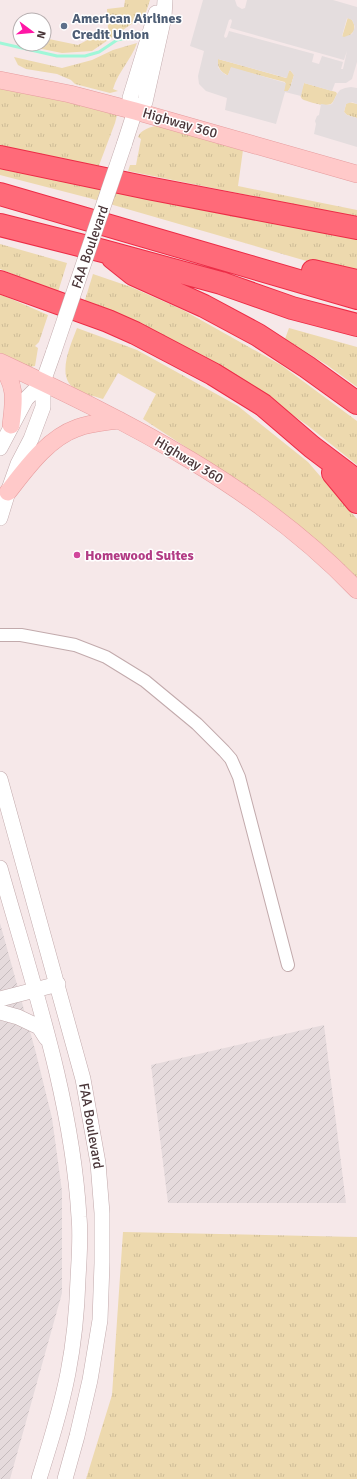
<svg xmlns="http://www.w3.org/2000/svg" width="357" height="1479" font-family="Signika,sans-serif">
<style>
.industrial{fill:url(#industrial-furrows)}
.grass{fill:url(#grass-tufts)}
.parking{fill:#e4ddde;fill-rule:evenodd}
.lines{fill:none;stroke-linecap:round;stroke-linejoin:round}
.stream{stroke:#a0f7d8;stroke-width:3}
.minor-casing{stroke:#c2aaac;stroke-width:14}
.tertiary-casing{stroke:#c2aaac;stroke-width:16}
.secondary-casing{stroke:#e69c9e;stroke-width:18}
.motorway-casing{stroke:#ec2c46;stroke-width:24}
.minor{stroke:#fff;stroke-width:12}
.tertiary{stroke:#fff;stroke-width:15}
.secondary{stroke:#ffc9c9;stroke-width:17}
.motorway{stroke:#ff6a79;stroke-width:22}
.tertiary-bridge-casing{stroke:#c2aaac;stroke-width:16;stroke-linecap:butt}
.tertiary-bridge{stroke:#fff;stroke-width:15}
.service-dot{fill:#5c6f8a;stroke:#fff;stroke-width:1.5}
.hotel-dot{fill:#d1479c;stroke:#fff;stroke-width:1.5}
.labels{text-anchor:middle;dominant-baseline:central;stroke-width:3;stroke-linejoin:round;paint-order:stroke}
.service-label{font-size:14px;font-weight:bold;fill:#4e5e75;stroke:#fff;text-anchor:start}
.street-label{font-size:14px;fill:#4a3639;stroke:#fff}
.hotel-label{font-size:14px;font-weight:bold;fill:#b23c85;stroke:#fff;text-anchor:start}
</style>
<defs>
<pattern id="industrial-furrows" width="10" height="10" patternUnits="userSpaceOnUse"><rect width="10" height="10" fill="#e5dadc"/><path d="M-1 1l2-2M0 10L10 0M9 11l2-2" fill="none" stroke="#c6bcbe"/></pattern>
<pattern id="grass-tufts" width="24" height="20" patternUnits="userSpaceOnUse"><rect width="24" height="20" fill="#edd9ae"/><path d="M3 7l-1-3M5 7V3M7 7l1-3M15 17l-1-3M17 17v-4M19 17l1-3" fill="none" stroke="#cdbb96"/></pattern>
</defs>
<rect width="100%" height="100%" fill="#f6e8e9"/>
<path class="industrial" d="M 0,923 L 36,1053 L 52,1118 L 62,1191 L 62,1293 L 10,1479 L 0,1479 Z
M 324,1025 L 346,1203 L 168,1203 L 151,1065 Z"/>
<path class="grass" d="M 125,0 L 150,0 L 143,21 L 136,21 L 92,51 L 62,53 L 27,46 L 27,44 L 44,44 L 44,38 L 78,45 L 108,29 L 107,9 L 124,7 Z
M 348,17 C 354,20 355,25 354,31 L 348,37 L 342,37 Z
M 137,43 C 131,60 118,72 113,89 L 118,91 L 110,93 L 75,84 L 71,80 L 57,74 L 26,69 L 18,65 L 14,57 L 62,68 L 92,60 L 113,50 Z
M 218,59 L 286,78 L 289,71 L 290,70 L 294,75 L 290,88 L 288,91 L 284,91 L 285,82 L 231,68 L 228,75 L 227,75 C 220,72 217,66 218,59 Z
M 304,83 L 336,92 L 337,94 C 335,97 334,101 332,103 C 327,108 308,102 302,99 L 300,95 Z
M 0,88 L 54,97 L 117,115 L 115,123 L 98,168 L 0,149 Z
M 349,102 L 357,104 L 357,118 L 347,115 L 344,112 L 346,104 Z
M 155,126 L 162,126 L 243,150 L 238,186 L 357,210 L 357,217 L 128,171 L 130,165 L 136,165 L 141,139 L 138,137 C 141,130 148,128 155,126 Z
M 0,161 L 357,236 L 357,271 L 310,262 L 89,198 L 0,175 Z
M 0,244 L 67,263 L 58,292 L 0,269 Z
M 93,274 L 131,287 L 183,310 L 281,365 L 357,421 L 357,465 L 307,425 L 246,383 L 84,303 Z
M 0,294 L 48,315 L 39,342 L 35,346 L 38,348 L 35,366 L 29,367 L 0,353 Z
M 77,328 L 137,350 L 238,406 L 308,462 L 357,519 L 357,579 L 318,542 L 268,501 L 143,419 L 156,394 L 118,373 L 103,399 C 94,396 82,394 74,388 C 56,376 71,344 77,328 Z
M 289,328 L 357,347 L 357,387 L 327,365 L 285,339 Z
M 123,1232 L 357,1237 L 357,1479 L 86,1479 L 112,1395 Z"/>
<path class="parking" d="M 203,0 L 235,0 L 237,6 L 242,9 L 245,8 L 247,0 L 333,0 L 357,7 L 357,62 L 352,79 L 346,83 L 335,83 L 332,91 L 304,83 L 301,96 L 285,92 L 276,124 L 225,110 L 227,98 L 206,91 L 199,84 L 198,76 L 204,51 L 190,46 ZM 347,18 L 352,20 L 355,27 L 352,34 L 344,37 L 342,36 ZM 231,19 L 232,21 L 230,28 L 344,60 L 347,51 L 343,69 L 341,69 L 343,62 L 322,56 L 319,64 L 312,62 L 314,54 L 229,31 L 227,37 L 225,38 L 224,36 L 229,20 ZM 218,59 L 287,78 L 289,71 L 290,70 L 294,75 L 290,88 L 288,91 L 284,91 L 286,83 L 231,67 L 228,75 L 226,75 L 221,71 L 218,67 Z
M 351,87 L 357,88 L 357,104 L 352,102 L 346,104 L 344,112 L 347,115 L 357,118 L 357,147 L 314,134 L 316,124 L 315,121 L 317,116 L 319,115 L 321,104 L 328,105 L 332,104 L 337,94 L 340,90 L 345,88 Z"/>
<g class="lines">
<path class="stream" d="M 0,43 L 57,56 L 85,56 L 99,52 L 117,40 L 137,36"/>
<g class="minor-casing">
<path id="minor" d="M 0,635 L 21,635 L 75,645 L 106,657 L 145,681 L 197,724 L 224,751 L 231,759 L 239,777 L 288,965"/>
</g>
<g class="tertiary-casing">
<path id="tertiary" d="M 135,111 L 130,98 L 156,13
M 124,145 L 135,111 L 145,102 L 164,17 L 165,0
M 0,448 L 26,399 L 43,382
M 0,518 L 8,492 L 18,464 L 31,439 L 43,407 L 43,382 L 54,351
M 0,779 L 83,1079 L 98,1163 L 102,1213 L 102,1263 L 100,1320 L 90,1380 L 77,1436 L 65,1479
M 0,868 C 32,982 72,1097 79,1217 C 81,1237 79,1259 78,1279 C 77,1311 74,1342 68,1373 C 61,1409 50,1444 39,1479
M 0,999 L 58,984
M 0,1012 L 18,1017 L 39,1027 L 46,1038"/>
</g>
<g class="secondary-casing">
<path id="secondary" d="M 0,80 L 70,94 L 135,111 L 357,174
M 0,362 C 128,422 258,486 357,590
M 0,364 C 17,386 14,400 11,425
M 8,492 C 26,469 48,438 77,428 C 90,423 105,422 119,420"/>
</g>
<g class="motorway-casing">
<path id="motorway" d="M 0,157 L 148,188 L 357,228
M 0,194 L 357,298
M 0,225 L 103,251 L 221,283 L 292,308 L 357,325
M 113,258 L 133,274 L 204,306 L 258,335 L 307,367 L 357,403
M 313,271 L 357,281
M 0,282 L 108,321 L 135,333 L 213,374 L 263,405 L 312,447 L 357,481
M 333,473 L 357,502"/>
</g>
<use href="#minor" class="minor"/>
<use href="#tertiary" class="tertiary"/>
<use href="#secondary" class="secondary"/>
<use href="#motorway" class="motorway"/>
<g class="tertiary-bridge-casing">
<path id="tertiary-bridge" d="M 54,351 L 124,145"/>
</g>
<use href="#tertiary-bridge" class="tertiary-bridge"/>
</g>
<circle class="service-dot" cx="64" cy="26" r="4"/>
<circle class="hotel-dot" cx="77" cy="555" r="4"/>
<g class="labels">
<g class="service-label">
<text x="72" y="18">American Airlines<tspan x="72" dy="16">Credit Union</tspan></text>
</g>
<g class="street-label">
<text transform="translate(180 123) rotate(16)">Highway 360</text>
<text transform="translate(90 247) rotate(-71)">FAA Boulevard</text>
<text transform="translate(189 460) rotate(31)">Highway 360</text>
<text transform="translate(91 1126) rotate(80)">FAA Boulevard</text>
</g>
<g class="hotel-label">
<text x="85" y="555">Homewood Suites</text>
</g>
</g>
<g transform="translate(32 32) rotate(106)"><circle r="19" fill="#ffffff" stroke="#b7afb0"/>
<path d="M0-3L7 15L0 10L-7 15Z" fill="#ff16a5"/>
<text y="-6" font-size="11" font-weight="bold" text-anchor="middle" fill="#4a3639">N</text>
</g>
</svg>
